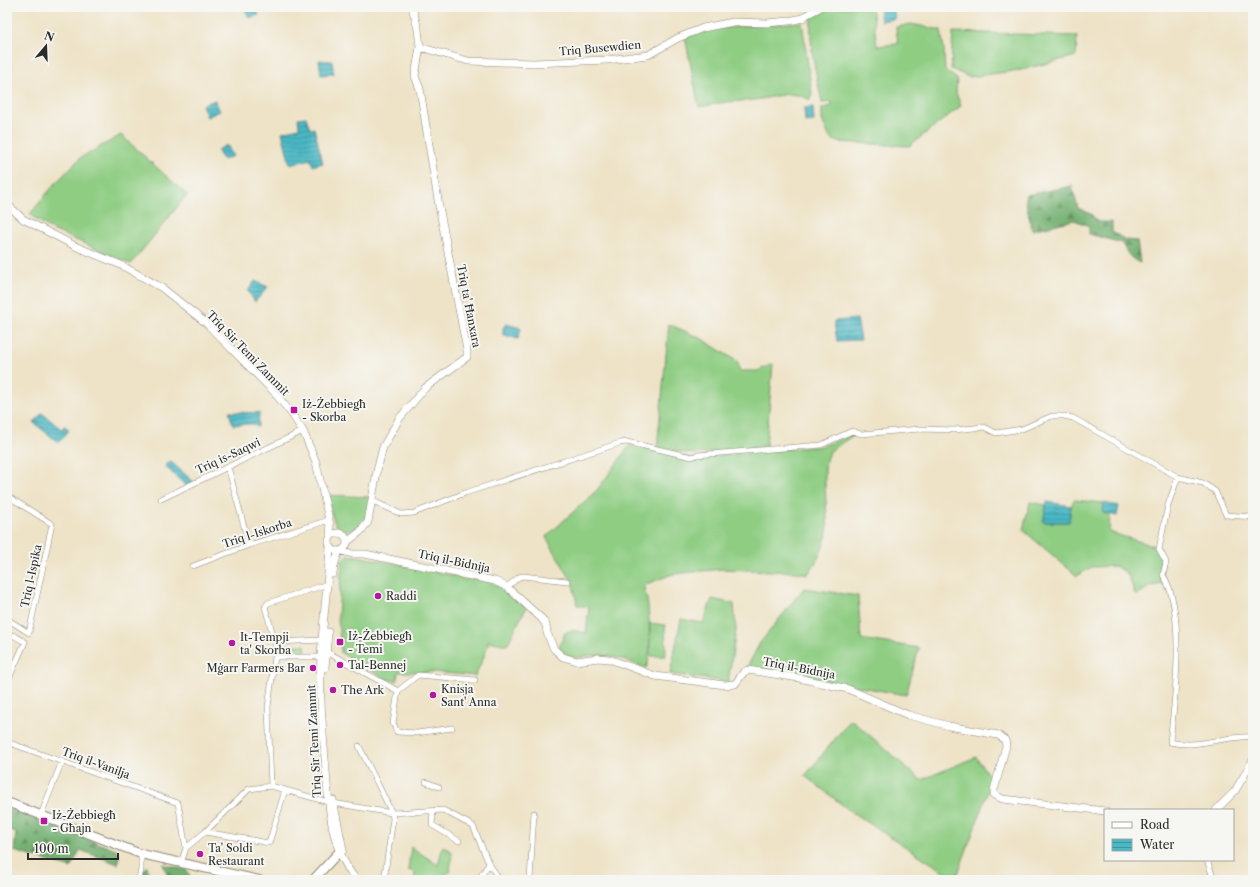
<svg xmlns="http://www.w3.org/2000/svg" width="1260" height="887" font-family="'Libre Caslon Text',serif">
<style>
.grass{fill:#8fcd83;stroke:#5d7c57}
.forest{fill:url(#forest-firs);stroke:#4f6e4e}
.park{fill:url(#park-tufts);stroke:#5d7c57}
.water{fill:url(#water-rules);stroke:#3a7178}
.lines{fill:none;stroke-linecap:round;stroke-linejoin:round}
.street-casing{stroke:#8c8779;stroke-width:6}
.secondary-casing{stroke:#8c8779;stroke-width:8}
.primary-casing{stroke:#8c8779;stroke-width:10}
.street{stroke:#fff;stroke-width:5}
.secondary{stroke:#fff;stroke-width:7}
.primary{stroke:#fff;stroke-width:8}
.poi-dot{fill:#b5179e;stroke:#f6f6f2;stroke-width:1.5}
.labels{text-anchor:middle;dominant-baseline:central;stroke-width:4;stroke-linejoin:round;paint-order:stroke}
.street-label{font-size:11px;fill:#2b2b2b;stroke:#f6f6f2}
.poi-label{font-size:11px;fill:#2b2b2b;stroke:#f6f6f2;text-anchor:start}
</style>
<defs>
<pattern id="forest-firs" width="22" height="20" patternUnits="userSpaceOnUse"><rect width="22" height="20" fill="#73b071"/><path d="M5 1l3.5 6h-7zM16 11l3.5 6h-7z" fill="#5f8f5d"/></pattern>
<pattern id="park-tufts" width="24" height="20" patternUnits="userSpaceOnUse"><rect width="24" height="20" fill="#8fcd83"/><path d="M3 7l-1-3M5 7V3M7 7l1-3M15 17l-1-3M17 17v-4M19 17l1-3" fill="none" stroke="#7cb071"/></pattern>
<pattern id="water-rules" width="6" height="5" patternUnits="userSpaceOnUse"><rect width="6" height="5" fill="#49b7c4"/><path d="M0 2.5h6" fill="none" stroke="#3d959f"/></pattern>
</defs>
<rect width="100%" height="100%" fill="#f6f6f2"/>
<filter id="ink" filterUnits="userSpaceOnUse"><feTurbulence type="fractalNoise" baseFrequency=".025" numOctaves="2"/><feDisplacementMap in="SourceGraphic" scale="8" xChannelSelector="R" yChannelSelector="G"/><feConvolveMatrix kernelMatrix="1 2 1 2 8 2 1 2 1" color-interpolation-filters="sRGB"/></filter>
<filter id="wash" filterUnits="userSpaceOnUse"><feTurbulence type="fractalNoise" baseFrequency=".012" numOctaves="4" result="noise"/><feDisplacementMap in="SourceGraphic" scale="16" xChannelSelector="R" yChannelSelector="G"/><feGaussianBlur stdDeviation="0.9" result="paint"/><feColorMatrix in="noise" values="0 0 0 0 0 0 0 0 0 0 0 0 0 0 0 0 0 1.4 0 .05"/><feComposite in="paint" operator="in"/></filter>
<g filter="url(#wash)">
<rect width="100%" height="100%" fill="#eee3c7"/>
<path class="grass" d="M 826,7 L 872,7 L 877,46 L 898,44 L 896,27 L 911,24 L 941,30 L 944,50 L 945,70 L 957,79 L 956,93 L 961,106 L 909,146 L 838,142 L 830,138 L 822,120 L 822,108 L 832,106 L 832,102 L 822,103 C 817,78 807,38 812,14 Z
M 802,22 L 812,93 L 810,100 C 792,90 779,96 761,99 C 750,101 738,101 726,102 C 717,103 708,106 699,107 L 685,37 L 709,29 Z
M 953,32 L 1077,36 L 1076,56 L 1021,70 L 969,77 L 951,69 Z
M 121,135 L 187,195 L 131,264 L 53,230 L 34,218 L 30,214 L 54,185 L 80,158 Z
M 669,324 L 702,339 L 738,362 L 739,371 L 757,371 L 773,364 L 766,446 L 730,452 L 693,454 L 657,448 Z
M 850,435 L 854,435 C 847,440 834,447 829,453 C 820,465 829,516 827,533 C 824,548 817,561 808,574 L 797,572 L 722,569 L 673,574 L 646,584 L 644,590 C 650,600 650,642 649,656 C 649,660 648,664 646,668 C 632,663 617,656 602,655 C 582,653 576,666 559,648 L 565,633 L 572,630 L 586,633 L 589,607 L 577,605 L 573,583 L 546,537 L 597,490 L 630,445 L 692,458 L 765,451 L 823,446 Z
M 328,495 L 370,497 C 367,514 368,528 347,530 C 343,530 339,529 336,525 C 331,517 330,504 328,495 Z
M 1074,500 L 1104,503 L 1103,513 L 1110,513 L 1109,532 L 1157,547 L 1162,559 L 1163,584 L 1150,586 L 1136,596 L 1127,573 L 1115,566 L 1092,567 L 1077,576 L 1023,530 L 1030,502 L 1046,505 L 1044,522 L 1069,522 L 1071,506 Z
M 348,555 L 363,557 L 456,576 L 465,580 L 469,577 L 487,580 L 501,588 L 526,608 L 507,645 L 489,641 L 485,654 L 475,676 L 434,672 L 398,672 L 397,681 L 386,679 L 341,653 L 338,616 L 342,561 Z
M 804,588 L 858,596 L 861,639 L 919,648 L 906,695 L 747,667 L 760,643 Z
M 712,599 L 734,604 L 736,631 L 728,682 L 670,674 L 681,619 L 703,623 Z
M 650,623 L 665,625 L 666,656 L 650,656 Z
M 851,719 L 921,780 L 976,757 L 989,776 L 993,777 L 956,879 L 853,813 L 805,776 Z
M 443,846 L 452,852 L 450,872 L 444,875 L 445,880 L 414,880 L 415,872 L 408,870 L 411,847 L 438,865 Z"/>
<path class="forest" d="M 1072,186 L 1078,208 L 1091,214 L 1098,222 L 1112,222 L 1112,232 L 1126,240 L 1137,241 L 1140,263 C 1130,259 1126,252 1122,243 L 1089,234 L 1089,226 L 1074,220 L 1032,230 L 1026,202 L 1026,195 Z
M 7,809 L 116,850 L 119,855 L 118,864 L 80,850 L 71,868 L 14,851 L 16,832 L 7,829 Z
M 163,864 L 187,870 L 192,880 L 141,880 L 143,871 L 147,866 L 149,876 L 168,876 Z"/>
<path class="park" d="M 281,645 L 305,645 L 306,653 L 281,654 Z"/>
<path class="water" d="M 244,7 L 256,7 L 259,15 L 249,18 Z
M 891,7 L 894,10 L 895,19 L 881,21 L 879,8 Z
M 319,60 L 332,61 L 334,74 L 321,75 Z
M 215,100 L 220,111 L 207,117 L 202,105 Z
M 813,107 L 814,121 L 805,122 L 804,108 Z
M 306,117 L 310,129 L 314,128 L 323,163 L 313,166 L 310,159 L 290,165 L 282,132 L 299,128 L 298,118 Z
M 227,145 L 233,156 L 223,160 L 217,150 Z
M 255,281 L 268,287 L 255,302 L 248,291 Z
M 857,319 L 861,340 L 837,341 L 834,321 Z
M 506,324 L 521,328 L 518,339 L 503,335 L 503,328 Z
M 229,412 L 259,413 L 258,427 L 252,424 L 233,425 Z
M 42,413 L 61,429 L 65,426 L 69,430 L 59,443 L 34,423 Z
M 170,461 L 194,482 L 186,486 L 165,466 Z
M 1047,502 L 1071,506 L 1069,522 L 1043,522 Z
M 1104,503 L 1119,506 L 1117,516 L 1103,513 Z"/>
</g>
<g filter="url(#ink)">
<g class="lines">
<g class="street-casing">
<path id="street" d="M 228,467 L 249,545
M 1178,477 L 1168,505 L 1159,549 L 1166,562 L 1163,575 C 1186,610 1175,701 1170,742 C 1198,749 1225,735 1253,737
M 7,497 L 9,497 L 52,524 L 29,633 L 7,619
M 161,499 L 303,431
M 373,501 L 401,514 L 414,513 L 465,493 L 620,443 L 627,442 L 692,457 L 697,455 L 821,445 L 852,431 L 861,434 L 920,429 L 954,430 L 984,427 L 996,433 L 1022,429 L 1052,416 L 1064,416 L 1073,418 L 1178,477 L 1203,483 L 1215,491 L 1226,515 L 1253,517
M 193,566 L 249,545 L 329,520
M 507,587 L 519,577 L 523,576 L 567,581
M 275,642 L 323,640
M 325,651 L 398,691 L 418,675 L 475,680
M 275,657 L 321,657
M 7,683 L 25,642 L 13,635
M 398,691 L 393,723 L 397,732 L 417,733 L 452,728
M 7,742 L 178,803 L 186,848 L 181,863
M 359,746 L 392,813 L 393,819 L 384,880
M 426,782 L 439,787
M 271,786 L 268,707 L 275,657 L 275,642 L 265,607 L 268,603 L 328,584
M 333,803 L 392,813 L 443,810 L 473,826 L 489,864 L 500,880
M 433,811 L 432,825 L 459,841
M 41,815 L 62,761
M 205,832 L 269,843 L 285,790
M 186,848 L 205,832 L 249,789 L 271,786 L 328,802
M 1207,860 L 1214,880
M 139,880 L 141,869 L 141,854
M 478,880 L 489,864
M 530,880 L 534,813"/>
</g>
<g class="secondary-casing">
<path id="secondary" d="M 420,47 L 468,61 L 533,63 L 607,60 L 648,55 L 678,38 L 703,28 L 733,22 L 767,23 L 789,21 L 803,18 L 806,15 L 821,7
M 7,204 L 23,219 L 77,247 L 121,265 L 162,288 L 206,323 L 274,392 L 291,413 L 303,431 L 316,462 L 329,520 L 331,536
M329 542a9 9 0 1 1 18 0a9 9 0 1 1-18 0Z
M 347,542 L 360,532 L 368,522 L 377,471 L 383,447 L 399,419 L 425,388 L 467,357 L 467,350 L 439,206 L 420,89 L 415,76 L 420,47 L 418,29 L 412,7
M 330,547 C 328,583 323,619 321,656 C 319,694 323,733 326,771 C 329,810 331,849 356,880
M 342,551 L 352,554 L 365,554 L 495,581 L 507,587 L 542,619 L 546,625 L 547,633 L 554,649 L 563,657 L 577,661 L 598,658 L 609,659 L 655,676 L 725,685 L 735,684 L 744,672 L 748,670 L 799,678 L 848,689 L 908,715 L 949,726 L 998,735 L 1005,740 L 1006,746 L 994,790 L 994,795 L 1003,799 L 1105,811
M 333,574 L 334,566 L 339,551
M 325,668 L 328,632
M 333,800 L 343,850
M 1216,810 L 1235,791 L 1253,760"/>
</g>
<g class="primary-casing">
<path id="primary" d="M 7,802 L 141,854 L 259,880
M 313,880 L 339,852"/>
</g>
<use href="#street" class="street"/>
<use href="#secondary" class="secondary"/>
<use href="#primary" class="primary"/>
</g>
</g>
<g class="poi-dot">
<rect x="290" y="406" width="8" height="8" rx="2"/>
<circle cx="378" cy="596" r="4"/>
<rect x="336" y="638" width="8" height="8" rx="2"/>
<circle cx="232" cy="643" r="4"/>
<circle cx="340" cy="665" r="4"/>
<circle cx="313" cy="668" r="4"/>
<circle cx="333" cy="690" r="4"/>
<circle cx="433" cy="695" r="4"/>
<rect x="40" y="817" width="8" height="8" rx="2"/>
<circle cx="200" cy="854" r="4"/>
</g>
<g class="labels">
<g class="street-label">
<text transform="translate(600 48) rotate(-5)">Triq Busewdien</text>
<text transform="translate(469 306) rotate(79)">Triq ta' Ħanxara</text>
<text transform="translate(248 353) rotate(46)">Triq Sir Temi Zammit</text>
<text transform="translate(228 456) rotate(-25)">Triq is-Saqwi</text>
<text transform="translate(257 533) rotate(-18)">Triq l-Iskorba</text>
<text transform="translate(454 561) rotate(12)">Triq il-Bidnija</text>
<text transform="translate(31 576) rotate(-78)">Triq l-Ispika</text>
<text transform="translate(799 668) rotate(11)">Triq il-Bidnija</text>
<text transform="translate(314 741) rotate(-93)">Triq Sir Temi Zammit</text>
<text transform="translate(96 763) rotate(20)">Triq il-Vanilja</text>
</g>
<g class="poi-label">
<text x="302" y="404">Iż-Żebbiegħ<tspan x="302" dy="13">- Skorba</tspan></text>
<text x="386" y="596">Raddi</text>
<text x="348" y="636">Iż-Żebbiegħ<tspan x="348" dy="13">- Temi</tspan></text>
<text x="240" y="637">It-Tempji<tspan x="240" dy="13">ta' Skorba</tspan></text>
<text x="348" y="665">Tal-Bennej</text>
<text x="305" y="668" text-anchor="end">Mġarr Farmers Bar</text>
<text x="441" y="689">Knisja<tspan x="441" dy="13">Sant' Anna</tspan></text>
<text x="341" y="690">The Ark</text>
<text x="52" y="815">Iż-Żebbiegħ<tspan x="52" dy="13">- Għajn</tspan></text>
<text x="208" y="848">Ta' Soldi<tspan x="208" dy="13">Restaurant</tspan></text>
</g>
</g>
<rect width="1260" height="887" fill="none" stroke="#f6f6f2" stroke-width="24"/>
<rect x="1104" y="809" width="130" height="52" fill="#f6f6f2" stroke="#a5a5a2"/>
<rect x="1112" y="822" width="20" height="6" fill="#ffffff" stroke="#a5a5a2"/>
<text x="1140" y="829" font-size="12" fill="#2b2b2b">Road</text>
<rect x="1112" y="839" width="20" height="12" fill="url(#water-rules)" stroke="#a5a5a2"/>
<text x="1140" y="849" font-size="12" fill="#2b2b2b">Water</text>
<g transform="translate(46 46) rotate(19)" stroke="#f6f6f2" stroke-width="3" paint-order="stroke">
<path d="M0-3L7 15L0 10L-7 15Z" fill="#2b2b2b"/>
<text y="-6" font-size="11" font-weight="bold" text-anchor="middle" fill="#2b2b2b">N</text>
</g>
<path d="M28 853v6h90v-6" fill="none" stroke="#2b2b2b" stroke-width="2"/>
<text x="34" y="853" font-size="12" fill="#2b2b2b" stroke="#f6f6f2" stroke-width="3" paint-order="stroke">100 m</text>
</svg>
